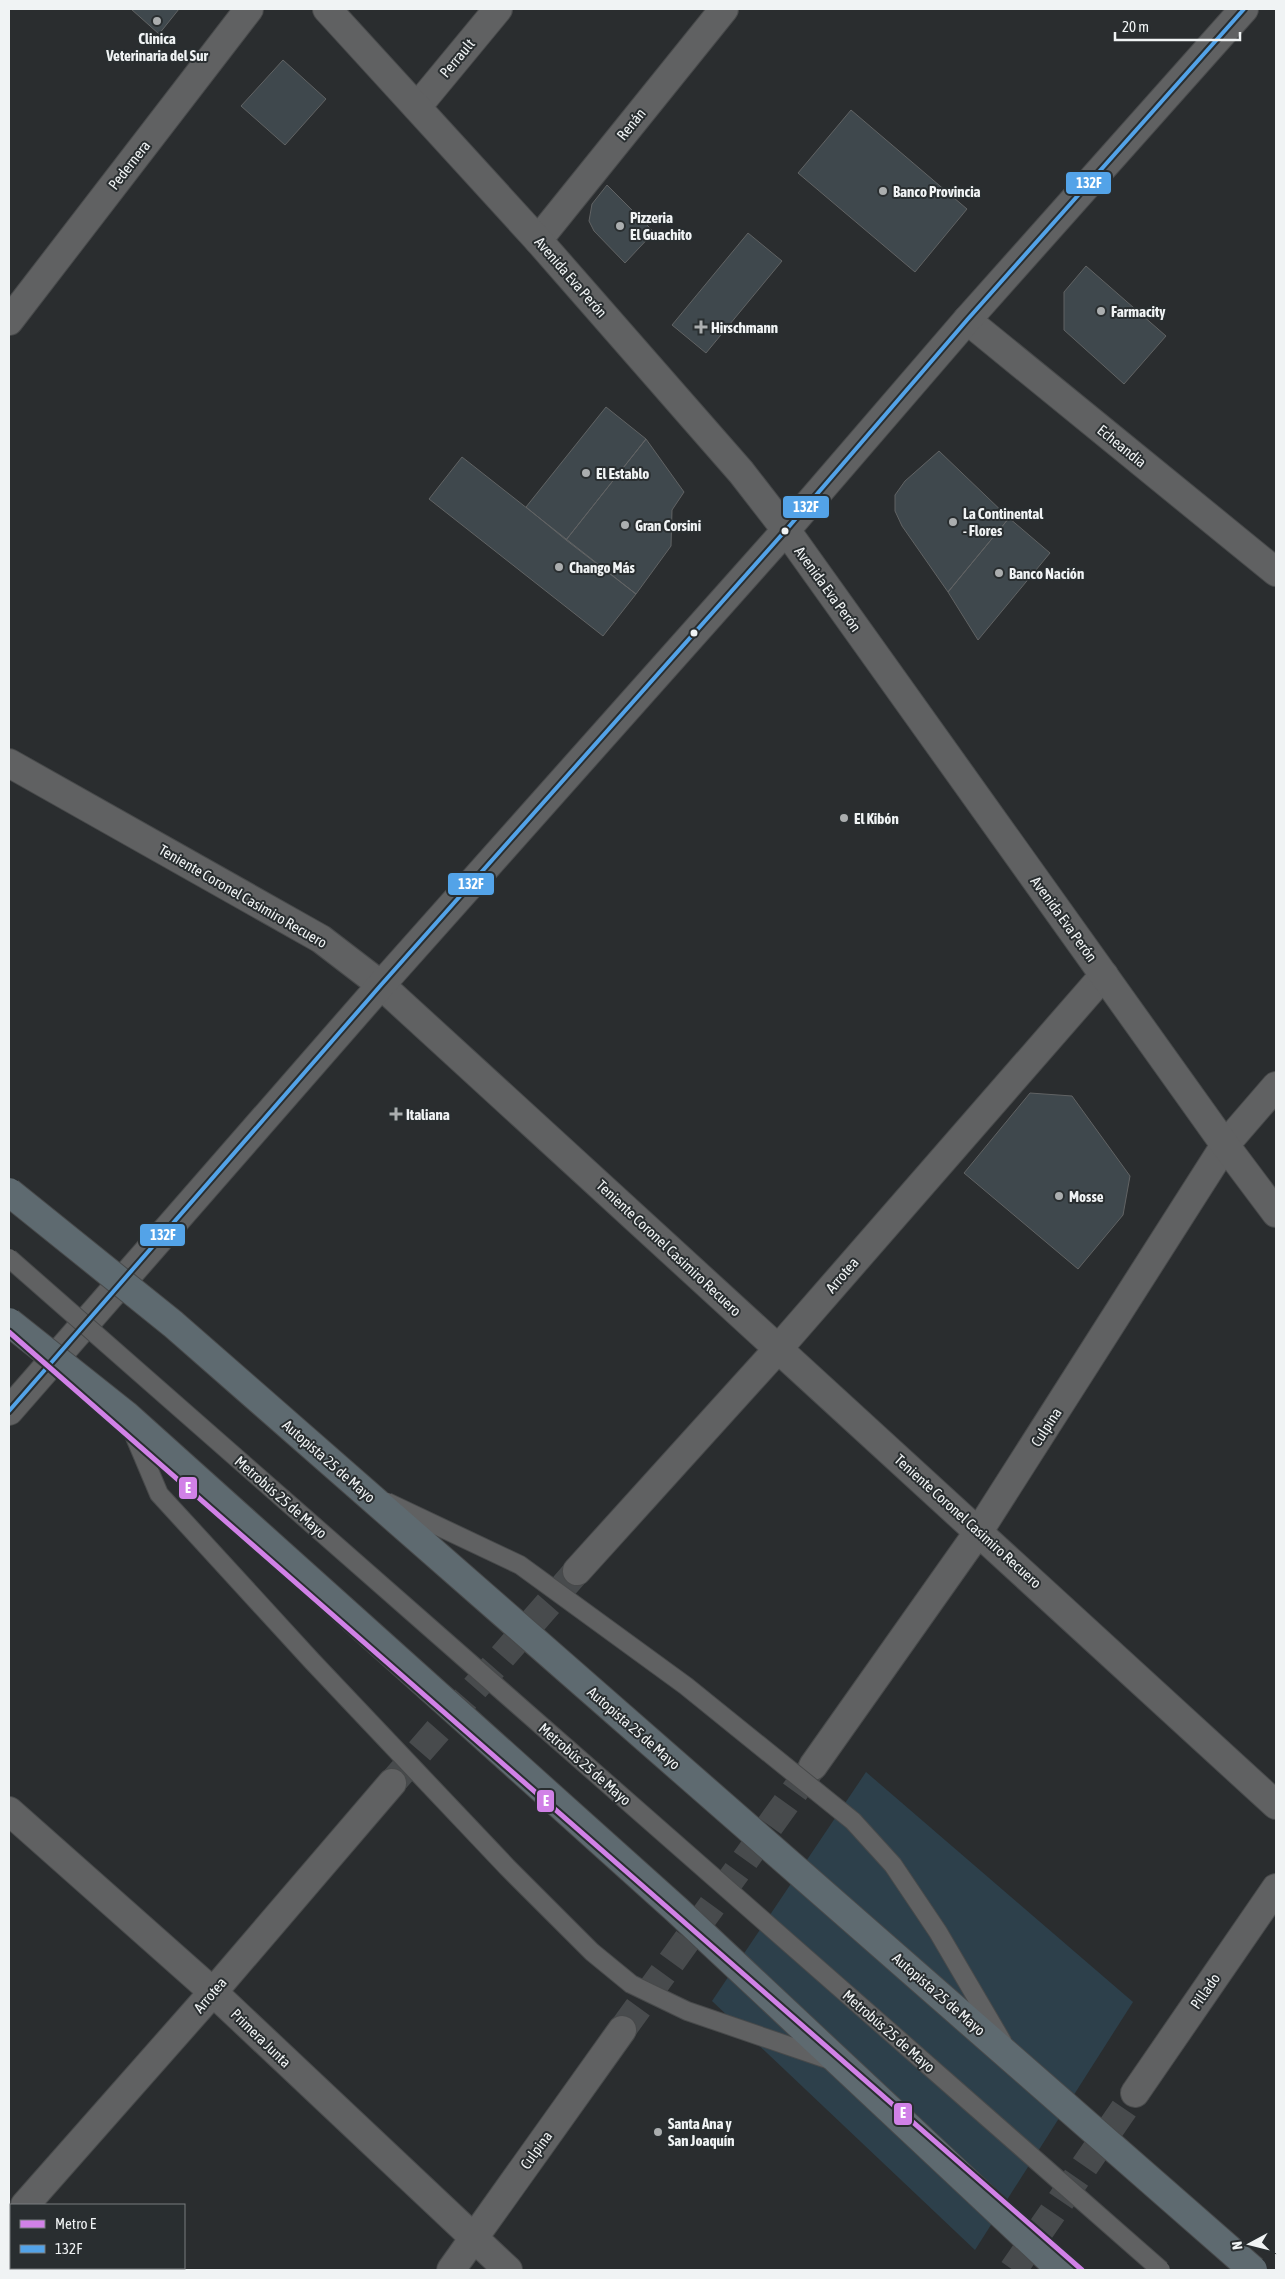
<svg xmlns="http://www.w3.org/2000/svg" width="1285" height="2279" font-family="'Asap Condensed',sans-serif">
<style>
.green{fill:#2d404b}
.building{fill:#3f484d;stroke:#616364}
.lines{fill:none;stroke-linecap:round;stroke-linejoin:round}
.minor-tunnel{stroke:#484b4d;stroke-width:28;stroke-dasharray:28 14;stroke-linecap:butt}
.minor-casing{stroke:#484a4b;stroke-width:30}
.secondary-casing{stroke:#484a4b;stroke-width:30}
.minor{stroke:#606162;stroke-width:28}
.secondary{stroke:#606162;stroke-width:28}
.service-bridge-casing{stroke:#484a4b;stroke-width:20;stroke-linecap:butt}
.motorway-bridge-casing{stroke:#484a4b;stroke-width:30;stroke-linecap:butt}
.service-bridge{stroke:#606162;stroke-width:18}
.motorway-bridge{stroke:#5e6a70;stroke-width:28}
.bus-1-casing{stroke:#292e30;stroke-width:8}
.bus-1{stroke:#53a3e8;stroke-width:4}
.metro-1-casing{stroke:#292e30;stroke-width:9}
.metro-1{stroke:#d181e7;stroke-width:5}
.poi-dot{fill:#abaeaf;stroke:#292e30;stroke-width:2}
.bus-dot{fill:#f0f3f4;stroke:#292e30;stroke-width:2}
.labels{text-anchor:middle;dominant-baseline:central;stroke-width:4;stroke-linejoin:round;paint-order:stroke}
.poi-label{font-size:15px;font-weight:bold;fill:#f0f3f4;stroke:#292e30;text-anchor:start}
.street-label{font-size:15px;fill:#f0f3f4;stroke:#292e30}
.line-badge{stroke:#292e30;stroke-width:2}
.badge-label{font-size:14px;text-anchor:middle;font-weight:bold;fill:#fff}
</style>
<rect width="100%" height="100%" fill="#2a2d2f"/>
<path class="green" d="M 866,1772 L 1133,2002 L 975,2250 L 712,2001 Z"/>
<path class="building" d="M 131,9 L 179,9 L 159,34 Z
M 283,60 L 326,99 L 285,145 L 241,106 Z
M 851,110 L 967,209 L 915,272 L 798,173 Z
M 607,185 L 654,232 L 625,263 L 594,231 L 589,221 L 592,204 Z
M 748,233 L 782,261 L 706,353 L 672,325 Z
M 1086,266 L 1166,336 L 1124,384 L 1064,330 L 1064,292 Z
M 606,407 L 646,439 L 566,540 L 526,507 Z
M 646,439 L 684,492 L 672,510 L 671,546 L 636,594 L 566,540 Z
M 939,451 L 1009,518 L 948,592 L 902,526 L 895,511 L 895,495 L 905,481 Z
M 462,457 L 636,594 L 603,636 L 429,499 Z
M 1009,518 L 1050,553 L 978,640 L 948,592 Z
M 1030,1093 L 1072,1096 L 1130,1176 L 1123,1215 L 1078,1269 L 964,1173 Z"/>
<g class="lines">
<path class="minor-tunnel" d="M 392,1783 L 577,1571
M 622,2030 L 813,1766
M 1013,2270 L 1135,2093"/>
<g class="minor-casing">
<path id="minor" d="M 417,107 L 498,9
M 538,240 L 724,9
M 967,320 L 1276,572
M 9,321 L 249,9
M 9,763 L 321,939 L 381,985 L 1276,1805
M 577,1571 L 778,1349 L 1104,975
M 813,1766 L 979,1531 L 1225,1145 L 1276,1086
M 9,1811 L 213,1992 L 508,2270
M 1135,2093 L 1276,1888
M 25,2205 L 213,1992 L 392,1783
M 9,2223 L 11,2220
M 451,2270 L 622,2030"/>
</g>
<g class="secondary-casing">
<path id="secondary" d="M 327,9 L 538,240 L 741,472 L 786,530 L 1225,1145 L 1276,1213
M 9,1411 L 381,985 L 786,530 L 967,320 L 1244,9"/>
</g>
<use href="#minor" class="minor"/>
<use href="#secondary" class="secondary"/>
<g class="service-bridge-casing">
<path id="service-bridge" d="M 9,1258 L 1161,2270
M 129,1423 L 159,1494 L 312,1661 L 507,1867 L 592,1952 L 631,1984 L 687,2011 L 830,2060
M 387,1502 L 520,1565 L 686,1686 L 853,1821 L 893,1865 L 938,1932 L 1003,2043"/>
</g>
<g class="motorway-bridge-casing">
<path id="motorway-bridge" d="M 9,1192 L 173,1324 L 1253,2270
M 9,1322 L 126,1415 L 677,1910 L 1061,2270"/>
</g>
<use href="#service-bridge" class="service-bridge"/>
<use href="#motorway-bridge" class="motorway-bridge"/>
<g class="bus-1-casing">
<path id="bus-1" d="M 9,1411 L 381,985 L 786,530 L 967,320 L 1244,9"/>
</g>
<use href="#bus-1" class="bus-1"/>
<g class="metro-1-casing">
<path id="metro-1" d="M 9,1332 L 1082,2270"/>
</g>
<use href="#metro-1" class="metro-1"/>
</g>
<g class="poi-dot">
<circle cx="157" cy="21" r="5"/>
<circle cx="883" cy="191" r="5"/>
<circle cx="620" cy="226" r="5"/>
<circle cx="1101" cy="311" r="5"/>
<path d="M698.5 319.5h5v5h5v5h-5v5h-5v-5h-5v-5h5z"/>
<circle cx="586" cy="473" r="5"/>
<circle cx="953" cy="522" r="5"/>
<circle cx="625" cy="525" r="5"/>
<circle cx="559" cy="567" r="5"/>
<circle cx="999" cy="573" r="5"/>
<circle cx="844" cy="818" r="5"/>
<path d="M393.5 1106.5h5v5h5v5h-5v5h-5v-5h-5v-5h5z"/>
<circle cx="1059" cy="1196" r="5"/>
<circle cx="658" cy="2132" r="5"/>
</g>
<g class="bus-dot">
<circle cx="785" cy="531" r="4.5"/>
<circle cx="694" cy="633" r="4.5"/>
</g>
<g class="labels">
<g class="poi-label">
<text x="157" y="38" text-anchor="middle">Clinica<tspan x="157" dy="17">Veterinaria del Sur</tspan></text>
<text x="893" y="191">Banco Provincia</text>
<text x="630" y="217">Pizzeria<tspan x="630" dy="17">El Guachito</tspan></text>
<text x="1111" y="311">Farmacity</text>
<text x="711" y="327">Hirschmann</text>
<text x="596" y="473">El Establo</text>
<text x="963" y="513">La Continental<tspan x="963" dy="17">- Flores</tspan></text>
<text x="635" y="525">Gran Corsini</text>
<text x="569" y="567">Chango Más</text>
<text x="1009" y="573">Banco Nación</text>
<text x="854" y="818">El Kibón</text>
<text x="406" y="1114">Italiana</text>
<text x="1069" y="1196">Mosse</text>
<text x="668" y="2123">Santa Ana y<tspan x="668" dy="17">San Joaquín</tspan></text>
</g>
<g class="street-label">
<text transform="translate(457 58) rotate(-50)">Perrault</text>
<text transform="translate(631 124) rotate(-51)">Renán</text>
<text transform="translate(129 165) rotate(-52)">Pedernera</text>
<text transform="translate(571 277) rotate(49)">Avenida Eva Perón</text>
<text transform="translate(1122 446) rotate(39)">Echeandia</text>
<text transform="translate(828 589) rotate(54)">Avenida Eva Perón</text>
<text transform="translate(243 896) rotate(30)">Teniente Coronel Casimiro Recuero</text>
<text transform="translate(1064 919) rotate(54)">Avenida Eva Perón</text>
<text transform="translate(669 1248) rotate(43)">Teniente Coronel Casimiro Recuero</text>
<text transform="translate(842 1275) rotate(-49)">Arrotea</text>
<text transform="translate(1046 1427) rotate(-57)">Culpina</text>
<text transform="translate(329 1461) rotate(41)">Autopista 25 de Mayo</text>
<text transform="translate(281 1497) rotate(41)">Metrobús 25 de Mayo</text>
<text transform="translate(968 1521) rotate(42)">Teniente Coronel Casimiro Recuero</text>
<text transform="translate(634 1728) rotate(41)">Autopista 25 de Mayo</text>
<text transform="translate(585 1764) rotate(41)">Metrobús 25 de Mayo</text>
<text transform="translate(1205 1991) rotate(-55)">Pillado</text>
<text transform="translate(939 1994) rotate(41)">Autopista 25 de Mayo</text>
<text transform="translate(210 1995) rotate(-49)">Arrotea</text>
<text transform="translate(889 2031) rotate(41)">Metrobús 25 de Mayo</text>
<text transform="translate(261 2038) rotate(44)">Primera Junta</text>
<text transform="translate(536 2150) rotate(-54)">Culpina</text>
</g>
</g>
<g class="line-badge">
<rect x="1065" y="171" width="47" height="24" rx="5" fill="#53a3e8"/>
<rect x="782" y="495" width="48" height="24" rx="5" fill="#53a3e8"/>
<rect x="447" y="872" width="48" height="24" rx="5" fill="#53a3e8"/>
<rect x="139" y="1223" width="47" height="24" rx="5" fill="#53a3e8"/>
<rect x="178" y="1476" width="20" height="24" rx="5" fill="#d181e7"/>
<rect x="536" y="1789" width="19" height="24" rx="5" fill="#d181e7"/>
<rect x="893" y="2102" width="20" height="24" rx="5" fill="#d181e7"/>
</g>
<g class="badge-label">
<text x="1089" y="188">132F</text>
<text x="806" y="512">132F</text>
<text x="471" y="889">132F</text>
<text x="163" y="1240">132F</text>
<text x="188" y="1493">E</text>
<text x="546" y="1806">E</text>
<text x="903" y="2118">E</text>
</g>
<rect width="1285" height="2279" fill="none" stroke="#f0f3f4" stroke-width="20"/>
<rect x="10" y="2204" width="175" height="65" fill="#292e30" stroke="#797d7e"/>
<rect x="20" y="2220" width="25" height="8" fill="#d181e7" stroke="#797d7e"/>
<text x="55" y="2229" font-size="15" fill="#f0f3f4">Metro E</text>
<rect x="20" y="2245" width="25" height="8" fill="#53a3e8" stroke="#797d7e"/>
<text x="55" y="2254" font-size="15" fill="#f0f3f4">132F</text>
<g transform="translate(1250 2244) rotate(263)" stroke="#292e30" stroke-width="4" paint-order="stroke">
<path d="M0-4L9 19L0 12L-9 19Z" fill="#f0f3f4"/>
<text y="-8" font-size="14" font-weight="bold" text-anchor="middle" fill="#f0f3f4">N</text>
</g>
<path d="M1115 32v8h125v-8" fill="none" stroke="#f0f3f4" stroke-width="2.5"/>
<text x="1122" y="32" font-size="15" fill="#f0f3f4" stroke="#292e30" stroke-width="4" paint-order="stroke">20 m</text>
</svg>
